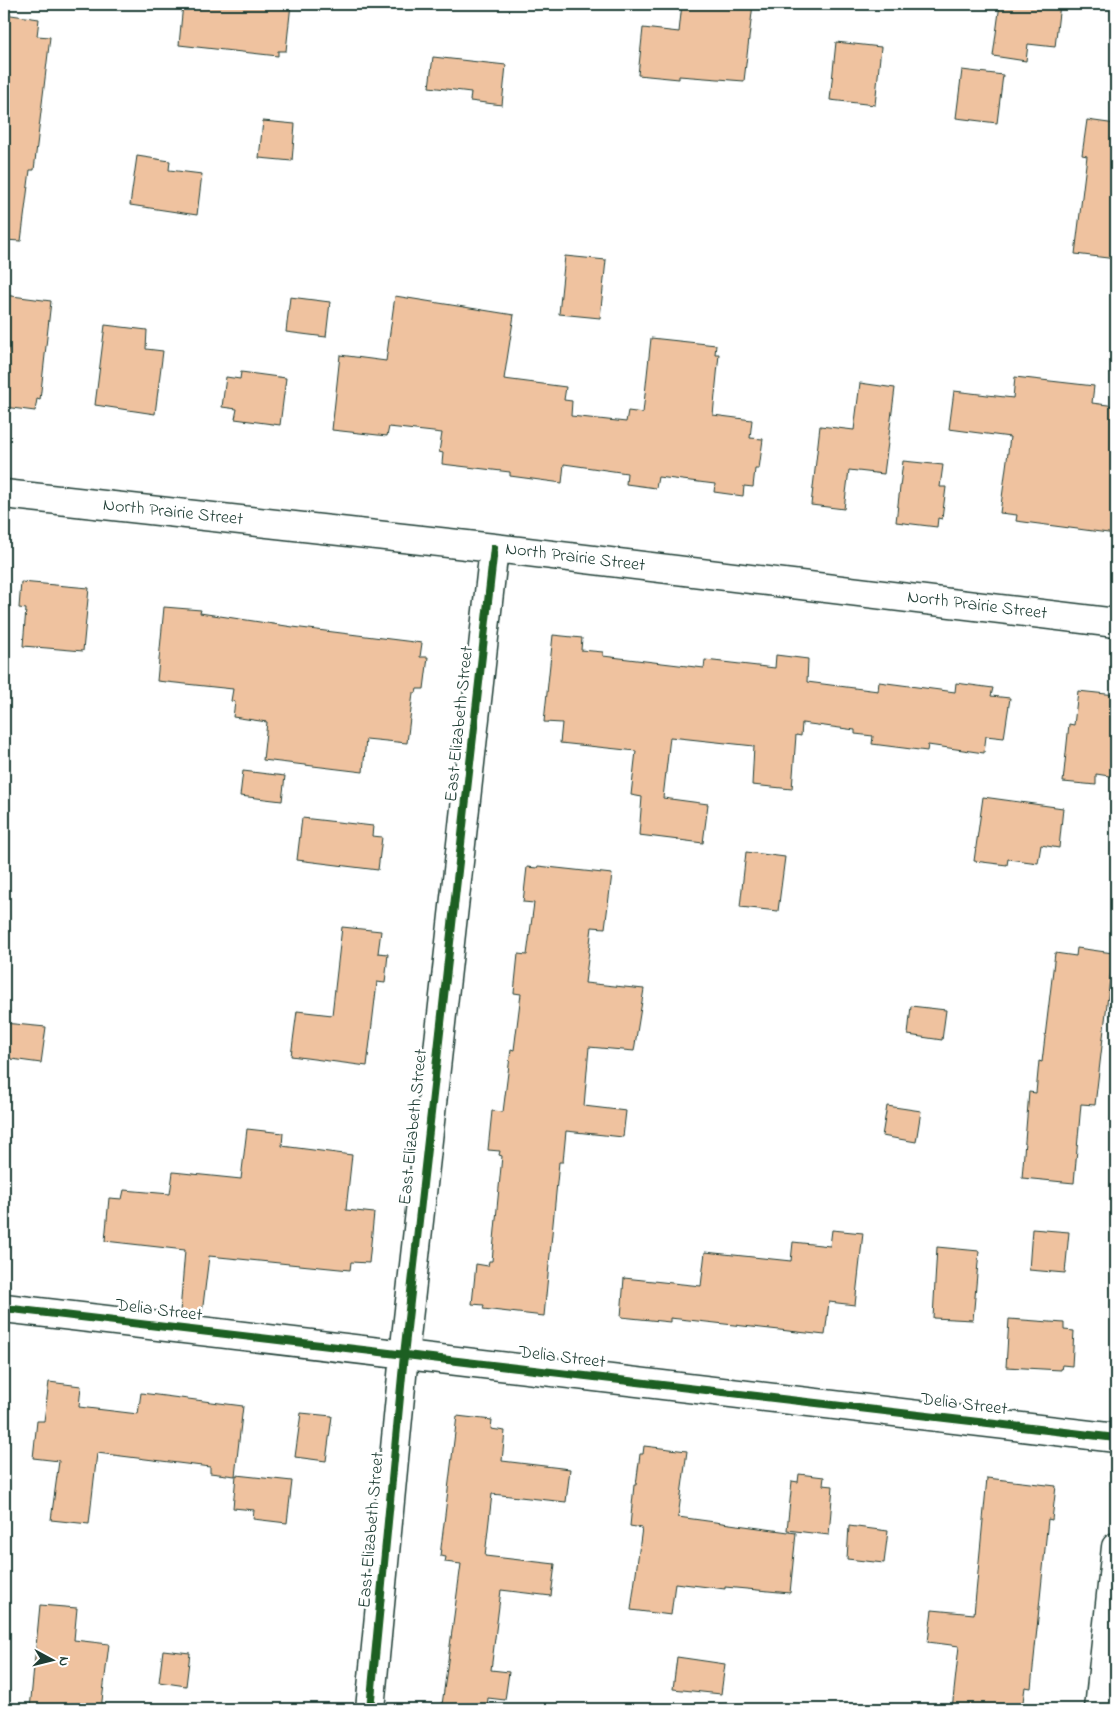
<svg xmlns="http://www.w3.org/2000/svg" width="1120" height="1713" font-family="'Indie Flower',sans-serif">
<style>
.building{fill:#efc29f;stroke:#1f3d34}
.lines{fill:none;stroke-linecap:round;stroke-linejoin:round}
.minor-casing{stroke:#1f3d34;stroke-width:31}
.minor{stroke:#fff;stroke-width:28}
.cycleway-casing{stroke:#fff;stroke-width:11}
.cycleway{stroke:#1b5e20;stroke-width:8}
.labels{text-anchor:middle;dominant-baseline:central;stroke-width:5;stroke-linejoin:round;paint-order:stroke}
.street-label{font-size:18px;fill:#1f3d34;stroke:#fff}
</style>
<rect width="100%" height="100%" fill="#fff"/>
<filter id="ink" filterUnits="userSpaceOnUse"><feTurbulence type="fractalNoise" baseFrequency=".02" numOctaves="2"/><feDisplacementMap in="SourceGraphic" scale="10" xChannelSelector="R" yChannelSelector="G"/><feConvolveMatrix kernelMatrix="1 2 1 2 8 2 1 2 1" color-interpolation-filters="sRGB"/></filter>
<g filter="url(#ink)">
<path class="building" d="M 183,4 L 291,4 L 286,51 L 278,51 L 278,56 L 179,45 Z
M 682,4 L 753,4 L 744,81 L 679,76 L 679,79 L 638,75 L 643,28 L 679,32 Z
M 1000,4 L 1060,4 L 1055,47 L 1028,44 L 1026,61 L 993,56 Z
M 4,14 L 39,19 L 37,36 L 50,37 L 34,170 L 30,170 L 21,241 L 4,240 Z
M 836,42 L 881,47 L 875,105 L 830,100 Z
M 433,57 L 506,65 L 502,105 L 470,101 L 471,92 L 429,87 Z
M 962,70 L 1003,75 L 997,123 L 956,118 Z
M 1087,120 L 1116,124 L 1116,149 L 1111,187 L 1116,188 L 1116,259 L 1075,254 L 1087,156 L 1082,155 Z
M 263,121 L 295,124 L 292,161 L 259,158 Z
M 137,156 L 170,161 L 169,170 L 202,174 L 197,215 L 130,205 Z
M 565,256 L 606,260 L 600,318 L 559,314 Z
M 4,295 L 51,301 L 40,400 L 37,399 L 35,411 L 4,407 L 4,382 L 9,342 L 4,341 Z
M 395,296 L 514,315 L 504,379 L 566,387 L 564,400 L 572,401 L 571,416 L 626,422 L 628,411 L 643,413 L 651,338 L 716,345 L 715,354 L 719,354 L 713,415 L 752,420 L 750,438 L 763,439 L 759,469 L 755,469 L 753,487 L 744,486 L 743,496 L 714,492 L 715,484 L 658,477 L 656,488 L 626,484 L 627,473 L 564,464 L 562,483 L 510,476 L 510,472 L 442,464 L 443,453 L 439,452 L 442,433 L 389,427 L 387,436 L 332,430 L 340,355 L 386,361 Z
M 290,297 L 330,302 L 326,337 L 286,332 Z
M 105,325 L 147,330 L 146,349 L 163,351 L 155,414 L 95,405 Z
M 241,372 L 286,378 L 280,425 L 235,419 L 237,409 L 222,407 L 226,377 L 240,379 Z
M 1015,377 L 1094,386 L 1092,403 L 1116,406 L 1116,534 L 1016,521 L 1017,515 L 1000,513 L 1010,437 L 949,429 L 954,391 L 1013,398 Z
M 860,383 L 895,388 L 884,474 L 849,470 L 844,509 L 811,505 L 820,426 L 854,430 Z
M 903,461 L 943,465 L 940,487 L 946,487 L 942,519 L 938,518 L 937,527 L 896,522 Z
M 21,582 L 89,588 L 83,651 L 23,646 L 26,609 L 19,608 Z
M 164,607 L 201,610 L 200,613 L 293,627 L 422,643 L 420,657 L 428,657 L 424,689 L 417,689 L 416,693 L 413,693 L 407,743 L 366,739 L 363,772 L 263,760 L 267,722 L 233,717 L 235,702 L 231,701 L 233,689 L 157,681 Z
M 553,635 L 582,638 L 581,650 L 603,652 L 603,656 L 704,668 L 705,660 L 775,668 L 776,655 L 808,659 L 807,682 L 878,691 L 879,682 L 955,692 L 956,683 L 993,688 L 991,696 L 1010,698 L 1004,738 L 986,736 L 984,753 L 928,745 L 927,751 L 872,744 L 873,736 L 855,734 L 855,730 L 802,723 L 801,736 L 796,735 L 792,789 L 752,785 L 754,746 L 670,737 L 663,798 L 708,804 L 703,843 L 639,835 L 642,797 L 631,795 L 636,751 L 560,743 L 562,723 L 544,722 Z
M 1078,691 L 1116,695 L 1116,777 L 1096,774 L 1096,785 L 1063,782 L 1069,724 L 1074,725 Z
M 243,771 L 285,776 L 282,801 L 240,796 Z
M 983,797 L 1063,808 L 1059,848 L 1041,845 L 1038,863 L 1008,859 L 1007,865 L 974,861 Z
M 302,818 L 373,826 L 372,836 L 382,837 L 378,870 L 297,860 Z
M 746,852 L 785,857 L 778,911 L 740,907 Z
M 538,866 L 612,874 L 605,928 L 592,927 L 585,983 L 644,989 L 634,1051 L 589,1047 L 584,1106 L 626,1111 L 623,1137 L 566,1131 L 563,1162 L 559,1162 L 544,1316 L 483,1309 L 484,1305 L 472,1304 L 476,1264 L 488,1266 L 489,1261 L 492,1261 L 502,1156 L 499,1155 L 500,1151 L 488,1150 L 492,1111 L 503,1112 L 511,1049 L 514,1050 L 521,994 L 514,993 L 518,954 L 527,955 L 534,903 L 523,902 L 527,867 L 537,868 Z
M 342,927 L 381,931 L 378,953 L 388,954 L 385,983 L 377,982 L 367,1066 L 291,1056 L 297,1011 L 332,1015 Z
M 1077,948 L 1113,953 L 1095,1105 L 1081,1104 L 1074,1183 L 1022,1178 L 1029,1092 L 1036,1093 L 1039,1061 L 1042,1062 L 1055,953 L 1076,956 Z
M 911,1006 L 946,1010 L 942,1040 L 908,1035 Z
M 4,1023 L 46,1027 L 41,1063 L 4,1058 Z
M 887,1106 L 921,1111 L 916,1142 L 882,1136 Z
M 247,1129 L 283,1133 L 282,1146 L 352,1155 L 346,1210 L 374,1213 L 369,1263 L 351,1262 L 350,1270 L 209,1256 L 202,1314 L 180,1312 L 185,1250 L 105,1241 L 109,1198 L 122,1199 L 124,1190 L 170,1194 L 173,1172 L 241,1179 Z
M 1032,1229 L 1069,1232 L 1065,1273 L 1029,1270 Z
M 832,1230 L 863,1233 L 855,1305 L 829,1302 L 825,1335 L 670,1318 L 670,1322 L 621,1317 L 624,1278 L 701,1286 L 705,1252 L 791,1261 L 793,1242 L 830,1246 Z
M 937,1247 L 979,1251 L 973,1320 L 933,1318 Z
M 1009,1319 L 1064,1323 L 1064,1330 L 1074,1331 L 1072,1366 L 1062,1365 L 1061,1370 L 1006,1367 Z
M 49,1382 L 81,1386 L 79,1407 L 138,1414 L 141,1393 L 243,1406 L 235,1476 L 210,1473 L 210,1467 L 97,1453 L 89,1524 L 51,1520 L 59,1461 L 33,1458 L 37,1421 L 44,1421 Z
M 301,1413 L 332,1416 L 326,1461 L 295,1457 Z
M 457,1416 L 492,1420 L 491,1429 L 505,1431 L 502,1461 L 570,1469 L 566,1502 L 492,1494 L 485,1556 L 555,1564 L 551,1596 L 501,1590 L 491,1670 L 509,1672 L 505,1700 L 488,1698 L 487,1709 L 442,1705 L 461,1564 L 445,1562 L 446,1557 L 440,1556 Z
M 644,1446 L 687,1451 L 678,1517 L 796,1533 L 790,1593 L 725,1587 L 725,1589 L 675,1583 L 671,1615 L 631,1610 L 642,1528 L 630,1526 L 634,1485 L 636,1485 L 640,1454 L 643,1454 Z
M 799,1474 L 824,1477 L 823,1485 L 833,1486 L 829,1535 L 787,1530 L 792,1481 L 798,1482 Z
M 236,1475 L 292,1481 L 287,1523 L 253,1519 L 254,1510 L 233,1508 Z
M 987,1478 L 1056,1486 L 1052,1520 L 1048,1519 L 1031,1688 L 1025,1687 L 1022,1709 L 952,1709 L 959,1646 L 928,1642 L 932,1610 L 974,1614 Z
M 849,1526 L 888,1531 L 884,1563 L 847,1559 Z
M 40,1605 L 77,1608 L 74,1640 L 109,1644 L 101,1709 L 30,1709 Z
M 163,1650 L 190,1653 L 186,1686 L 159,1682 Z
M 677,1657 L 725,1664 L 721,1694 L 673,1689 Z"/>
<g class="lines">
<g class="minor-casing">
<path id="minor" d="M 4,494 L 494,548 L 1116,623
M 4,1308 L 1116,1438
M 370,1709 L 404,1355 L 494,548
M 1099,1709 L 1116,1547"/>
</g>
<use href="#minor" class="minor"/>
<g class="cycleway-casing">
<path id="cycleway" d="M 4,1308 L 1116,1438
M 370,1709 L 404,1355 L 494,548"/>
</g>
<use href="#cycleway" class="cycleway"/>
</g>
</g>
<g class="labels">
<g class="street-label">
<text transform="translate(173 513) rotate(6)">North Prairie Street</text>
<text transform="translate(575 558) rotate(7)">North Prairie Street</text>
<text transform="translate(977 606) rotate(7)">North Prairie Street</text>
<text transform="translate(460 724) rotate(-84)">East Elizabeth Street</text>
<text transform="translate(414 1127) rotate(-84)">East Elizabeth Street</text>
<text transform="translate(159 1311) rotate(7)">Delia Street</text>
<text transform="translate(562 1358) rotate(7)">Delia Street</text>
<text transform="translate(964 1405) rotate(7)">Delia Street</text>
<text transform="translate(372 1530) rotate(-85)">East Elizabeth Street</text>
</g>
</g>
<rect width="1120" height="1713" fill="none" stroke="#fff" stroke-width="20"/>
<rect x="10" y="10" width="1100" height="1693" fill="none" stroke="#1f3d34" stroke-width="2" filter="url(#ink)"/>
<g transform="translate(52 1660) rotate(97)" stroke="#ffffff" stroke-width="4" paint-order="stroke">
<path d="M0-4L9 19L0 12L-9 19Z" fill="#1f3d34"/>
<text y="-8" font-size="14" font-weight="bold" text-anchor="middle" fill="#1f3d34">N</text>
</g>
</svg>
